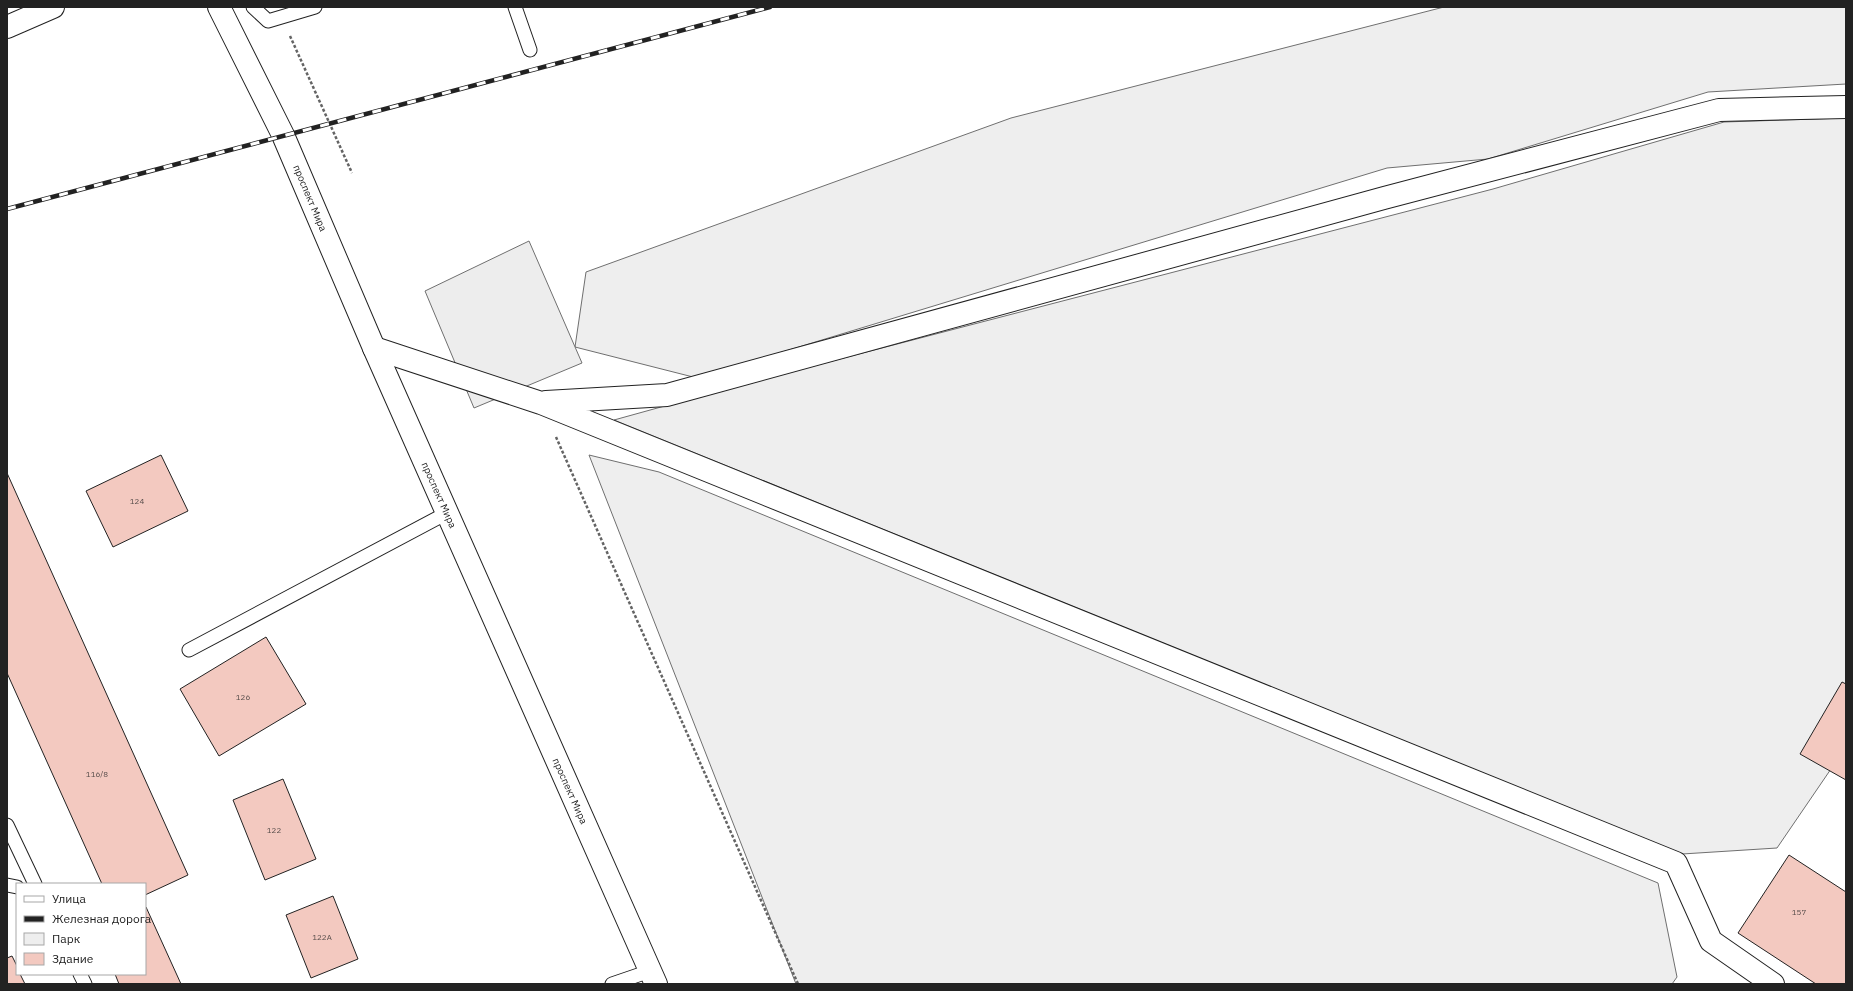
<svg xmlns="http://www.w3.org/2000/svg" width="1853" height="991" font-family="'IBM Plex Sans',sans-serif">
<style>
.green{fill:#eee;stroke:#6f6f6f}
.parking{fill:#ededed;stroke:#6f6f6f}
.building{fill:#f3c9c0;stroke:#222}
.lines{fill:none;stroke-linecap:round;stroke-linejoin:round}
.service-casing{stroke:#222;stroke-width:15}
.minor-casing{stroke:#222;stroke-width:24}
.primary-casing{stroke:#222;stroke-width:24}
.path{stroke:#646464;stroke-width:2.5;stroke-dasharray:3 2;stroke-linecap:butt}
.service{stroke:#fff;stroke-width:13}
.minor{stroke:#fff;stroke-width:22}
.primary{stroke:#fff;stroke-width:22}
.rail-casing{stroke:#222;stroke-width:4.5}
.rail{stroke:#fff;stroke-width:3;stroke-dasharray:9;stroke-linecap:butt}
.labels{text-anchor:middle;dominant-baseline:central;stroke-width:3;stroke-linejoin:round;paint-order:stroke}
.number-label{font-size:8px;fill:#564c4a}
.street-label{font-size:10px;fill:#222;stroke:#fff}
</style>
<rect width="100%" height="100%" fill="#fff"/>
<path class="green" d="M 1444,7 L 1846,7 L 1846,84 L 1708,92 L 1488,159 L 1387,168 L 697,378 L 575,347 L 586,272 L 1011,118 Z
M 1846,118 L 1846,747 L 1777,848 L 1682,854 L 614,420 L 755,381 L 1493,189 L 1724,122 Z
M 589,455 L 659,472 L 1658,883 L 1677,977 L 1672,984 L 796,984 Z"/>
<path class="parking" d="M 529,241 L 582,363 L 474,408 L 425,291 Z"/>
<path class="building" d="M 161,455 L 188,511 L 113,547 L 86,491 Z
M 7,473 L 188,875 L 145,895 L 145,884 L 102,884 L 7,673 Z
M 266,637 L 306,704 L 219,756 L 180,689 Z
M 1842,682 L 1846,684 L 1846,780 L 1800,754 Z
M 283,779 L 316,859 L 265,880 L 233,800 Z
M 1789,855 L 1846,892 L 1846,984 L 1816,984 L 1738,933 Z
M 333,896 L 358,959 L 311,978 L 286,915 Z
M 145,907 L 146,907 L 181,984 L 119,984 L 115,974 L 145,974 Z
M 12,956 L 17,966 L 17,974 L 20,974 L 25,984 L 7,984 L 7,958 Z"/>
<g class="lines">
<g class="service-casing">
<path id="service" d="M 253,7 L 268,21 L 315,7
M 515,7 L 530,50
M 189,650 L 447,513
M 7,825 L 35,884
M 7,885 L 17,887
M 80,974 L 85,984
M 612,984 L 650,971"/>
</g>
<g class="minor-casing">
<path id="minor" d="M 374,348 L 541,403 L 1676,863 L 1711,941 L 1773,984
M 546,402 L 667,395 L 1384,198 L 1719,110 L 1846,107"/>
</g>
<g class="primary-casing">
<path id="primary" d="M 219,7 L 283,135 L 374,348 L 656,984
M 7,27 L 53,7"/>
</g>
<path class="path" d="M 290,36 L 352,173
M 556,437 L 798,984"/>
<use href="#service" class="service"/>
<use href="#minor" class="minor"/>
<use href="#primary" class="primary"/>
<g class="rail-casing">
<path id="rail" d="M 7,209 L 770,7"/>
</g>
<use href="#rail" class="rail"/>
</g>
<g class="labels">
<g class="number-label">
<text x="137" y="501">124</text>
<text x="243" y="697">126</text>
<text x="97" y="774">116/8</text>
<text x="274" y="830">122</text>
<text x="1799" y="912">157</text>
<text x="322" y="937">122А</text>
</g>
<g class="street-label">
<text transform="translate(310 198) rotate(67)">проспект Мира</text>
<text transform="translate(439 495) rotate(66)">проспект Мира</text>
<text transform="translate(570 791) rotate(66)">проспект Мира</text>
</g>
</g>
<rect width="1853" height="991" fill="none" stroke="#222222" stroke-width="16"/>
<rect x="16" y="883" width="130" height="92" fill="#ffffff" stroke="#a7a7a7"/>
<rect x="24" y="896" width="20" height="6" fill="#ffffff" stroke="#a7a7a7"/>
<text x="52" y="903" font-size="12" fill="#222222">Улица</text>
<rect x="24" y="916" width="20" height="6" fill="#222222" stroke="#a7a7a7"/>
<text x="52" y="923" font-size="12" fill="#222222">Железная дорога</text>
<rect x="24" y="933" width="20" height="12" fill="#eeeeee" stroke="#a7a7a7"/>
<text x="52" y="943" font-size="12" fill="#222222">Парк</text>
<rect x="24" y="953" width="20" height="12" fill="#f3c9c0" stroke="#a7a7a7"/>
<text x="52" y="963" font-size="12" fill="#222222">Здание</text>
</svg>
